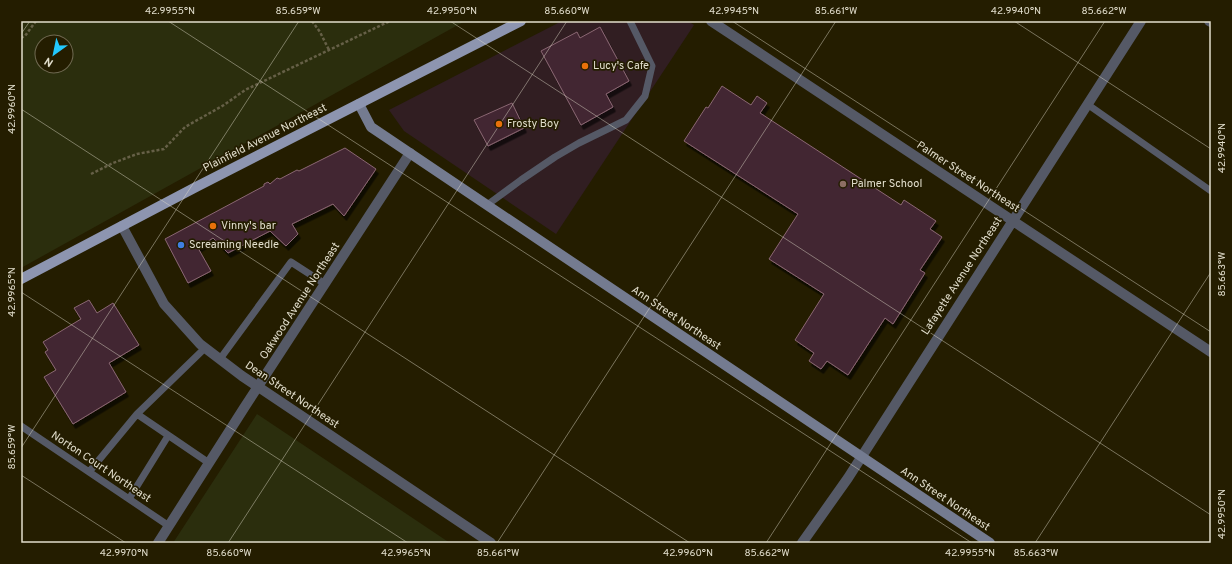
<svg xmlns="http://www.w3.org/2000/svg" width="1232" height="564" font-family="Overpass,sans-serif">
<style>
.commercial{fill:#311e22}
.green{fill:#2b2e0d;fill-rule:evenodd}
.building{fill:#432531;stroke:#8a6773;filter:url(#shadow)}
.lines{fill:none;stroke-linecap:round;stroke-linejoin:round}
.path{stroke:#666047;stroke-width:2.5;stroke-dasharray:3 2;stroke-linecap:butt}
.service{stroke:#555966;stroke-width:7}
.minor{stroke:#555966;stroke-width:10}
.secondary{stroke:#747b90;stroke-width:10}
.primary{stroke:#8d95b0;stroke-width:10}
.ticks{fill:none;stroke:#e2decc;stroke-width:1;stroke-opacity:0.45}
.food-dot{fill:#e8710a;stroke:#241d00;stroke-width:1.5}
.education-dot{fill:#8d6e63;stroke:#241d00;stroke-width:1.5}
.shop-dot{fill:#3f7fe0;stroke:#241d00;stroke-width:1.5}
.labels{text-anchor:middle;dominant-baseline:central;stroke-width:3.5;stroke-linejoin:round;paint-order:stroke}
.poi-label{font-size:11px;fill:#e2decc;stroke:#241d00;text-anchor:start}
.street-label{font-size:11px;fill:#e2decc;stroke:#241d00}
.neatline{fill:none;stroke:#e2decc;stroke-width:1.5}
.ticks-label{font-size:10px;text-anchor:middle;fill:#e2decc}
</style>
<defs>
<filter id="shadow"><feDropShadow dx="2.5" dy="4.5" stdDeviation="0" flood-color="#0009"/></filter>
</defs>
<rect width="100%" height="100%" fill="#241d00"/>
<path class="commercial" d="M 562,21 L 688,21 L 694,25 L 556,234 L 404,131 L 389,110 Z"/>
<path class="green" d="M 21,21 L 465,21 L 21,268 ZM 42,42 L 66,42 L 66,66 L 42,66 Z
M 257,414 L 450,543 L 173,543 Z"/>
<path class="building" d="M 600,27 L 629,81 L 606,94 L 613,107 L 581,125 L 541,51 L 577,32 L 580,38 Z
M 722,86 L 751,105 L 757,96 L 767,103 L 760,113 L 901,205 L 904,200 L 936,221 L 930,229 L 942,237 L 920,270 L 925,273 L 893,324 L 885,318 L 848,375 L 827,361 L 821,369 L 809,361 L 814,353 L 795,340 L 824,294 L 769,259 L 798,214 L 684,141 L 706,107 L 708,108 Z
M 512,103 L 524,128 L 488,146 L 474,120 Z
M 345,148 L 376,169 L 344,216 L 333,204 L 292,224 L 298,234 L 286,246 L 270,231 L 228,253 L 213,238 L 198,248 L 211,271 L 188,283 L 165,239 L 264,186 L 264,184 L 268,182 L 270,184 L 277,178 L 280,179 L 297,170 L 299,171 Z
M 89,300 L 97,313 L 113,303 L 139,345 L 109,363 L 126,392 L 73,424 L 44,377 L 56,370 L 45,352 L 48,350 L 43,342 L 81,319 L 74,308 Z"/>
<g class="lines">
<path class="path" d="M 312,21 L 320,32 L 329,50
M 21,38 L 25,36 L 36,21
M 91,174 L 113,163 L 137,154 L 164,149 L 185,127 L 224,105 L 245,90 L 390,21"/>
<path class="service" d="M 1087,104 L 1211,191
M 487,205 L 521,180 L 555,157 L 579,143 L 626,120 L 645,96 L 652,66 L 630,21
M 220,359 L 291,262 L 325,284
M 137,414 L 209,463
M 21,426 L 169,526
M 89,472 L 137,414 L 205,348
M 129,499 L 168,436"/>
<path class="minor" d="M 711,21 L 1211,352
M 1209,21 L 1211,22
M 122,226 L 164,304 L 200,344 L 242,376 L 491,543
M 158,543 L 244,408 L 410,153
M 802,543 L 848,478 L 1141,21"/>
<path class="secondary" d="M 359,104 L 371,127 L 990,543"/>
<path class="primary" d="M 21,279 L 196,187 L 521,21"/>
</g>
<path class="ticks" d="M 168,21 L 972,543M 450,21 L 1211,515M 732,21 L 1211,332M 1014,21 L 1211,149M 21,34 L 30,21M 21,109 L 690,543M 21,292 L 408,543M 21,448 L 299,21M 21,475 L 126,543M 228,543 L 567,21M 497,543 L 836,21M 766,543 L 1105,21M 1035,543 L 1211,272"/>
<g class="food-dot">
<circle cx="585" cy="66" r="4"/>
<circle cx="499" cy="124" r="4"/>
<circle cx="213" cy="226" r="4"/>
</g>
<circle class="education-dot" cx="843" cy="184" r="4"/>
<circle class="shop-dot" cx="181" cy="245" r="4"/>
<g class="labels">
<g class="poi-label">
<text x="593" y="66">Lucy's Cafe</text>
<text x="507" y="124">Frosty Boy</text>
<text x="851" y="184">Palmer School</text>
<text x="221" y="226">Vinny's bar</text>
<text x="189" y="245">Screaming Needle</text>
</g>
<g class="street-label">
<text transform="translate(265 138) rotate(-27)">Plainfield Avenue Northeast</text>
<text transform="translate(968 177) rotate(33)">Palmer Street Northeast</text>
<text transform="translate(962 276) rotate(-57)">Lafayette Avenue Northeast</text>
<text transform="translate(300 301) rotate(-57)">Oakwood Avenue Northeast</text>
<text transform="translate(676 318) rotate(34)">Ann Street Northeast</text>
<text transform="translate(292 395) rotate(34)">Dean Street Northeast</text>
<text transform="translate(101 467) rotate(34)">Norton Court Northeast</text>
<text transform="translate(945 499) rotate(34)">Ann Street Northeast</text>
</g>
</g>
<rect width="1232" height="564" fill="none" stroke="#241d00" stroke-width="44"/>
<g transform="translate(54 54) rotate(213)"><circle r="19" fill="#241d00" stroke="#706a52"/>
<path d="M0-3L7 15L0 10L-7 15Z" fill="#23c9fe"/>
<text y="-6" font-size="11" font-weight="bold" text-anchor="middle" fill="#e2decc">N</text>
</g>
<rect x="22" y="22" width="1188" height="520" class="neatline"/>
<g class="ticks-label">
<text x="170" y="14">42.9955°N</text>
<text x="298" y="14">85.659°W</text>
<text x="452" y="14">42.9950°N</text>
<text x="567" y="14">85.660°W</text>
<text x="734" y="14">42.9945°N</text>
<text x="836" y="14">85.661°W</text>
<text x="1016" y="14">42.9940°N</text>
<text x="1104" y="14">85.662°W</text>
<text transform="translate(11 109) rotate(-90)" y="4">42.9960°N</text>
<text transform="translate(1221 148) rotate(-90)" y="4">42.9940°N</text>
<text transform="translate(1221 274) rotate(-90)" y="4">85.663°W</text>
<text transform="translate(11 292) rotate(-90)" y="4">42.9965°N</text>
<text transform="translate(11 447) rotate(-90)" y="4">85.659°W</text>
<text transform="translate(1221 514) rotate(-90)" y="4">42.9950°N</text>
<text x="124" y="556">42.9970°N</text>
<text x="229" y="556">85.660°W</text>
<text x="406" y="556">42.9965°N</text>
<text x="498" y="556">85.661°W</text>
<text x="688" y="556">42.9960°N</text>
<text x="767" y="556">85.662°W</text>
<text x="970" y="556">42.9955°N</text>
<text x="1036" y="556">85.663°W</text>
</g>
</svg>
